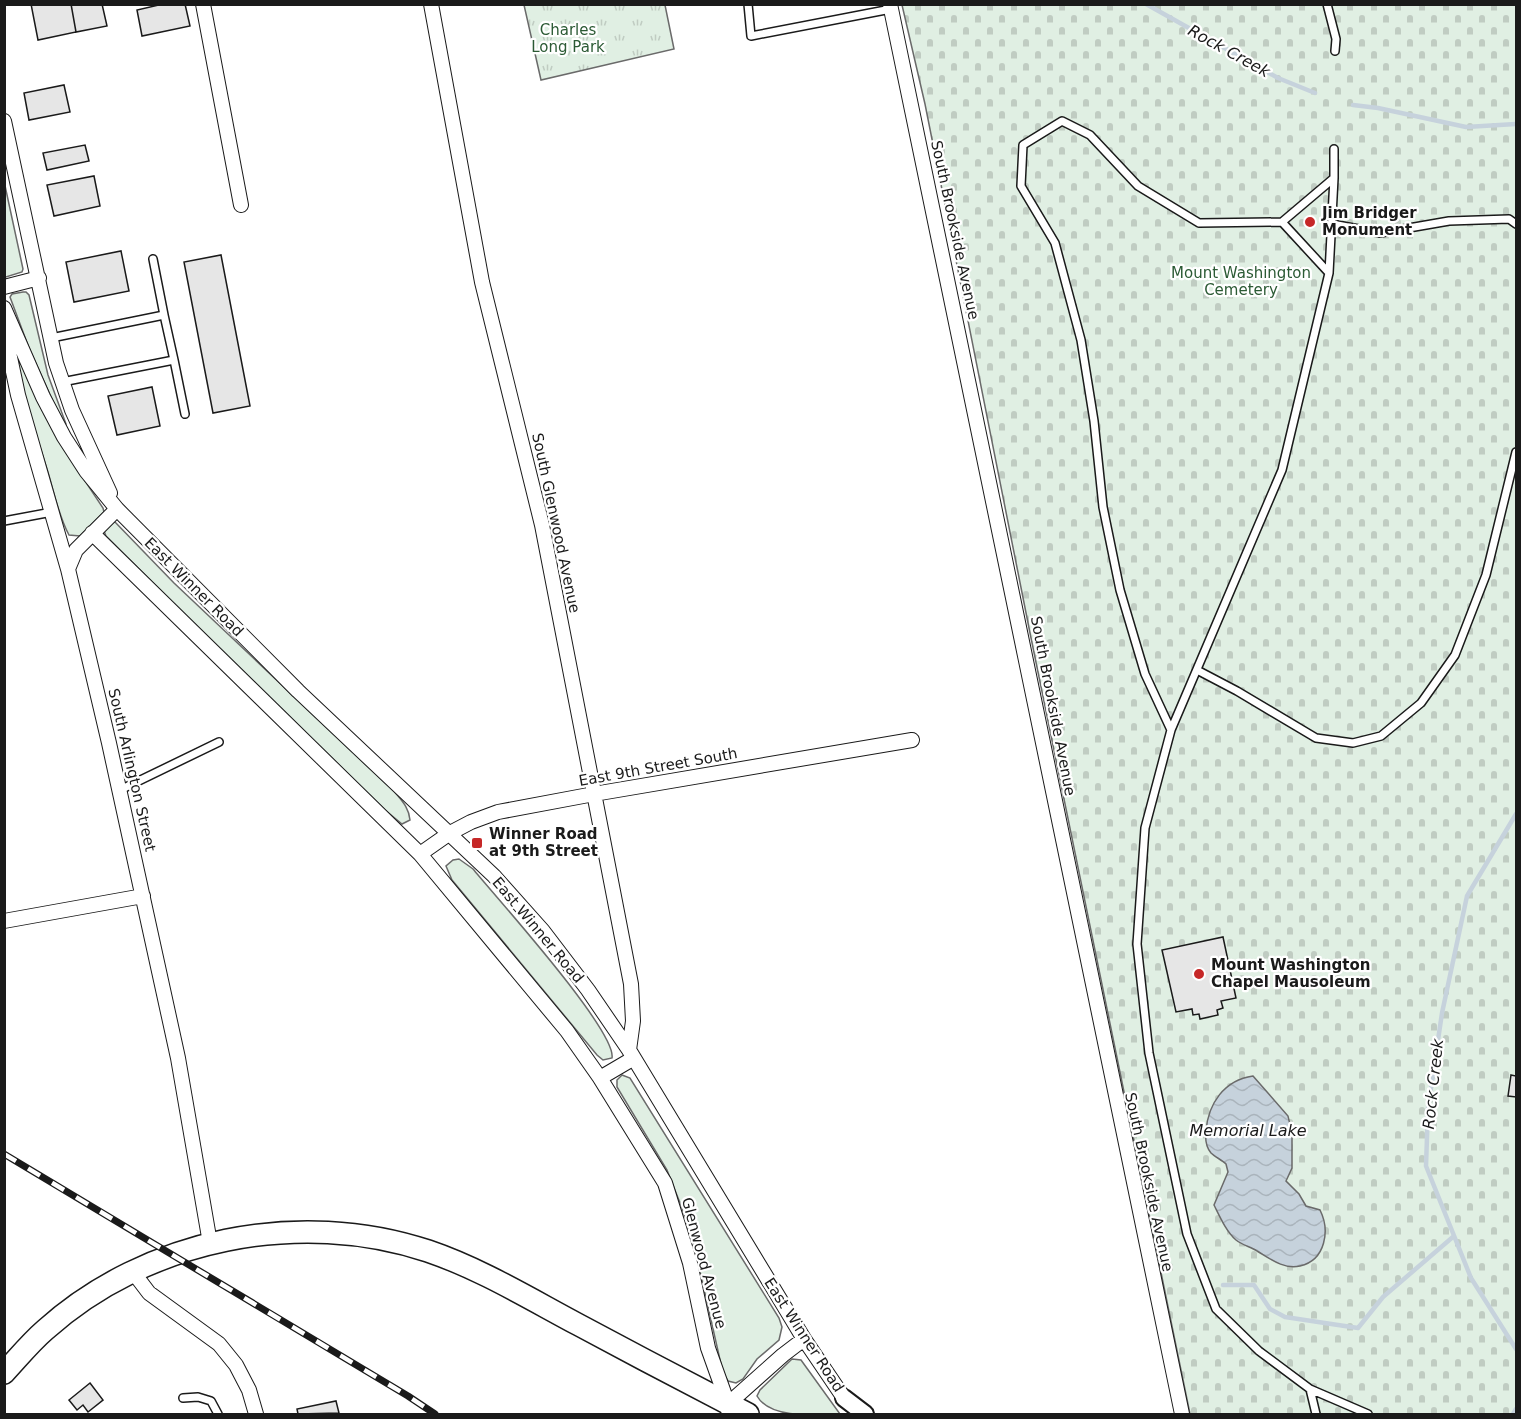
<svg xmlns="http://www.w3.org/2000/svg" width="1521" height="1419" font-family="'DejaVu Sans',sans-serif">
<style>
.green{fill:#e0efe3;stroke:#6a6a6a;stroke-width:1.5}
.cemetery{fill:url(#cemetery-stones);stroke:#6a6a6a;stroke-width:1.5}
.park{fill:url(#park-tufts);stroke:#6a6a6a;stroke-width:1.5}
.water{fill:url(#water-waves);stroke:#6a6a6a;stroke-width:1.5}
.lines{fill:none;stroke-linecap:round;stroke-linejoin:round}
.stream{stroke:#c6d2dc;stroke-width:4.5}
.building{fill:#e6e6e6;stroke:#1a1a1a;stroke-width:1.5}
.service-casing{stroke:#1a1a1a;stroke-width:10}
.minor-casing{stroke:#1a1a1a;stroke-width:16}
.tertiary-casing{stroke:#1a1a1a;stroke-width:20}
.primary-casing{stroke:#1a1a1a;stroke-width:24}
.service{stroke:#fff;stroke-width:7}
.minor{stroke:#fff;stroke-width:14}
.tertiary{stroke:#fff;stroke-width:16}
.primary{stroke:#fff;stroke-width:21}
.rail-casing{stroke:#1a1a1a;stroke-width:7}
.rail{stroke:#fff;stroke-width:4.5;stroke-dasharray:14;stroke-linecap:butt}
.poi-dot{fill:#c62828;stroke:#fff;stroke-width:2}
.labels{text-anchor:middle;dominant-baseline:central;stroke-width:4.5;stroke-linejoin:round;paint-order:stroke}
.park-label{font-size:15px;fill:#2b5a34;stroke:#fff}
.poi-label{font-size:15px;font-weight:bold;fill:#1a1a1a;stroke:#fff;text-anchor:start}
.street-label{font-size:15px;fill:#1a1a1a;stroke:#fff}
.water-label{font-size:16px;font-style:italic;fill:#1a1a1a;stroke:#fff}
</style>
<defs>
<pattern id="cemetery-stones" width="16" height="16" patternUnits="userSpaceOnUse" patternTransform="scale(1.5)"><rect width="16" height="16" fill="#e0efe3"/><path d="M2 7V4a2 2 0 0 1 4 0v3zM10 15v-3a2 2 0 0 1 4 0v3z" fill="#c0ccc2"/></pattern>
<pattern id="park-tufts" width="24" height="20" patternUnits="userSpaceOnUse" patternTransform="scale(1.5)"><rect width="24" height="20" fill="#e0efe3"/><path d="M3 7l-1-3M5 7V3M7 7l1-3M15 17l-1-3M17 17v-4M19 17l1-3" fill="none" stroke="#c0ccc2"/></pattern>
<pattern id="water-waves" width="16" height="10" patternUnits="userSpaceOnUse" patternTransform="scale(1.5)"><rect width="16" height="10" fill="#c6d2dc"/><path d="M0 5q4-4 8 0t8 0" fill="none" stroke="#aab4bc"/></pattern>
</defs>
<rect width="100%" height="100%" fill="#fff"/>
<path class="green" d="M 4,181 L 23,269 L 22,272 L 6,277 L 4,275 Z
M 23,292 L 26,292 L 29,295 L 48,375 L 66,424 L 64,426 L 29,348 L 10,297 L 12,294 Z
M 12,334 L 79,472 L 103,508 L 104,512 L 80,536 L 69,535 C 58,515 54,491 47,469 C 33,425 17,381 12,334 Z
M 115,522 L 174,583 L 394,791 C 401,800 409,807 410,820 L 402,824 L 385,810 L 193,623 L 106,536 L 104,531 L 111,523 Z
M 459,859 L 473,869 C 495,896 617,1031 612,1058 L 603,1060 L 597,1055 L 452,880 L 446,866 L 453,860 Z
M 622,1075 L 630,1078 L 779,1318 L 782,1327 L 779,1340 L 757,1359 L 743,1379 L 736,1383 L 728,1381 L 723,1373 L 694,1245 L 682,1208 L 667,1170 L 617,1087 L 617,1080 Z
M 792,1359 L 801,1360 L 840,1414 C 814,1415 770,1419 757,1396 L 760,1390 Z"/>
<path class="cemetery" d="M 902,5 L 1516,5 L 1516,1414 L 1190,1414 L 1030,633 L 925,104 Z"/>
<path class="park" d="M 524,5 L 665,5 L 674,49 L 541,80 Z"/>
<path class="water" d="M 1253,1076 L 1288,1116 L 1292,1133 L 1292,1168 L 1286,1181 L 1299,1194 L 1306,1206 L 1320,1210 C 1330,1230 1326,1260 1300,1266 C 1284,1270 1269,1258 1257,1251 C 1251,1247 1242,1245 1236,1240 C 1226,1231 1220,1217 1214,1205 L 1228,1172 L 1226,1164 C 1222,1160 1215,1157 1211,1153 C 1206,1147 1205,1139 1206,1131 C 1208,1104 1224,1080 1253,1076 Z"/>
<g class="lines">
<path class="stream" d="M 1146,4 L 1278,78 L 1315,93
M 1353,105 L 1378,108 L 1466,127 L 1516,124
M 1516,814 L 1467,896 L 1442,1013 L 1428,1108 L 1426,1166 L 1471,1278 L 1516,1349
M 1223,1285 L 1254,1285 L 1270,1309 L 1285,1317 L 1358,1328 L 1383,1297 L 1454,1236
M 1513,1414 L 1516,1409"/>
</g>
<path class="building" d="M 31,4 L 71,4 L 76,32 L 38,40 Z
M 71,4 L 102,4 L 107,26 L 76,32 Z
M 163,4 L 185,4 L 190,26 L 142,36 L 137,10 Z
M 64,85 L 70,112 L 29,120 L 24,93 Z
M 85,145 L 89,161 L 47,170 L 43,153 Z
M 94,176 L 100,206 L 54,216 L 47,185 Z
M 121,251 L 129,291 L 74,302 L 66,262 Z
M 221,255 L 250,406 L 213,413 L 184,262 Z
M 152,387 L 160,426 L 117,435 L 108,396 Z
M 1223,937 L 1236,998 L 1221,1001 L 1223,1008 L 1217,1010 L 1218,1015 L 1200,1019 L 1199,1014 L 1193,1015 L 1192,1009 L 1176,1012 L 1162,950 Z
M 1511,1075 L 1516,1076 L 1516,1097 L 1508,1096 Z
M 90,1383 L 103,1400 L 88,1412 L 83,1405 L 77,1410 L 69,1400 Z
M 336,1401 L 339,1413 L 298,1414 L 297,1409 Z"/>
<g class="lines">
<g class="service-casing">
<path id="service" d="M 748,4 L 751,36 L 891,9
M 1327,4 L 1336,39 L 1335,51
M 1332,224 L 1380,233 L 1449,221 L 1509,219 L 1516,224
M 153,259 L 164,315
M 1329,273 L 1334,178
M 51,338 L 164,315 L 174,360 L 62,382
M 174,360 L 185,414
M 4,521 L 52,512
M 1197,670 L 1237,691 L 1316,738 L 1353,743 L 1381,736 L 1421,703 L 1455,655 L 1486,575 L 1516,452
M 1171,730 L 1145,674 L 1120,590 L 1103,507 L 1094,421 L 1081,340 L 1055,243 L 1021,186 L 1023,145 L 1062,121 L 1090,135 L 1138,186 L 1199,223 L 1282,222
M 120,790 L 219,742
M 1310,1389 L 1368,1414
M 183,1398 L 198,1397 L 211,1401 L 218,1414
M 1316,1414 L 1310,1389 L 1259,1351 L 1216,1309 L 1187,1234 L 1149,1053 L 1137,944 L 1145,828 L 1171,730 L 1282,470 L 1329,273 L 1282,222 L 1334,178 L 1334,149"/>
</g>
<g class="minor-casing">
<path id="minor" d="M 203,4 L 241,205
M 431,4 L 482,282 L 542,525 L 631,984 L 633,1021 L 629,1050
M 890,4 C 991,474 1082,945 1182,1414
M 4,121 L 56,363 L 72,410 L 110,493
M 4,287 L 39,278
M 4,308 L 43,397 L 64,437 L 86,471 L 117,509 L 298,691 L 494,876 L 543,931 L 588,990 L 629,1050 L 804,1339 L 844,1398
M 4,329 L 18,395 L 68,569 L 109,743 L 178,1058 L 210,1243
M 92,533 L 420,854 L 567,1031 L 600,1078 L 665,1183 L 690,1263 L 708,1348 L 728,1404
M 68,569 L 76,550 L 117,509
M 420,854 L 450,833 L 471,822 L 498,812 L 594,794 L 912,740
M 4,921 L 143,896
M 600,1078 L 634,1058
M 133,1272 L 149,1293 L 219,1344 L 236,1365 L 249,1390 L 256,1414
M 728,1410 L 728,1404 L 783,1355 L 804,1339"/>
</g>
<g class="tertiary-casing">
<path id="tertiary" d="M 844,1398 L 865,1414"/>
</g>
<g class="primary-casing">
<path id="primary" d="M 4,1373 C 18,1358 30,1343 45,1330 C 146,1239 299,1208 428,1251 C 481,1269 530,1299 579,1325 C 635,1355 692,1385 748,1414"/>
</g>
<use href="#service" class="service"/>
<use href="#minor" class="minor"/>
<use href="#tertiary" class="tertiary"/>
<use href="#primary" class="primary"/>
<g class="rail-casing">
<path id="rail" d="M 4,1154 L 408,1396 L 435,1414"/>
</g>
<use href="#rail" class="rail"/>
</g>
<g class="poi-dot">
<circle cx="1310" cy="222" r="6"/>
<rect x="471" y="837" width="12" height="12" rx="3"/>
<circle cx="1199" cy="974" r="6"/>
</g>
<g class="labels">
<g class="park-label">
<text x="568" y="30">Charles<tspan x="568" dy="17">Long Park</tspan></text>
<text x="1241" y="273">Mount Washington<tspan x="1241" dy="17">Cemetery</tspan></text>
</g>
<g class="poi-label">
<text x="1322" y="213">Jim Bridger<tspan x="1322" dy="17">Monument</tspan></text>
<text x="489" y="834">Winner Road<tspan x="489" dy="17">at 9th Street</tspan></text>
<text x="1211" y="965">Mount Washington<tspan x="1211" dy="17">Chapel Mausoleum</tspan></text>
</g>
<g class="street-label">
<text transform="translate(955 230) rotate(78)">South Brookside Avenue</text>
<text transform="translate(556 523) rotate(78)">South Glenwood Avenue</text>
<text transform="translate(194 587) rotate(45)">East Winner Road</text>
<text transform="translate(1053 706) rotate(79)">South Brookside Avenue</text>
<text transform="translate(658 767) rotate(-10)">East 9th Street South</text>
<text transform="translate(132 770) rotate(77)">South Arlington Street</text>
<text transform="translate(538 930) rotate(50)">East Winner Road</text>
<text transform="translate(1149 1182) rotate(78)">South Brookside Avenue</text>
<text transform="translate(704 1263) rotate(75)">Glenwood Avenue</text>
<text transform="translate(804 1335) rotate(57)">East Winner Road</text>
</g>
<g class="water-label">
<text transform="translate(1229 51) rotate(29)">Rock Creek</text>
<text transform="translate(1433 1084) rotate(-84)">Rock Creek</text>
<text x="1248" y="1130">Memorial Lake</text>
</g>
</g>
<rect width="1521" height="1419" fill="none" stroke="#1a1a1a" stroke-width="12"/>
</svg>
